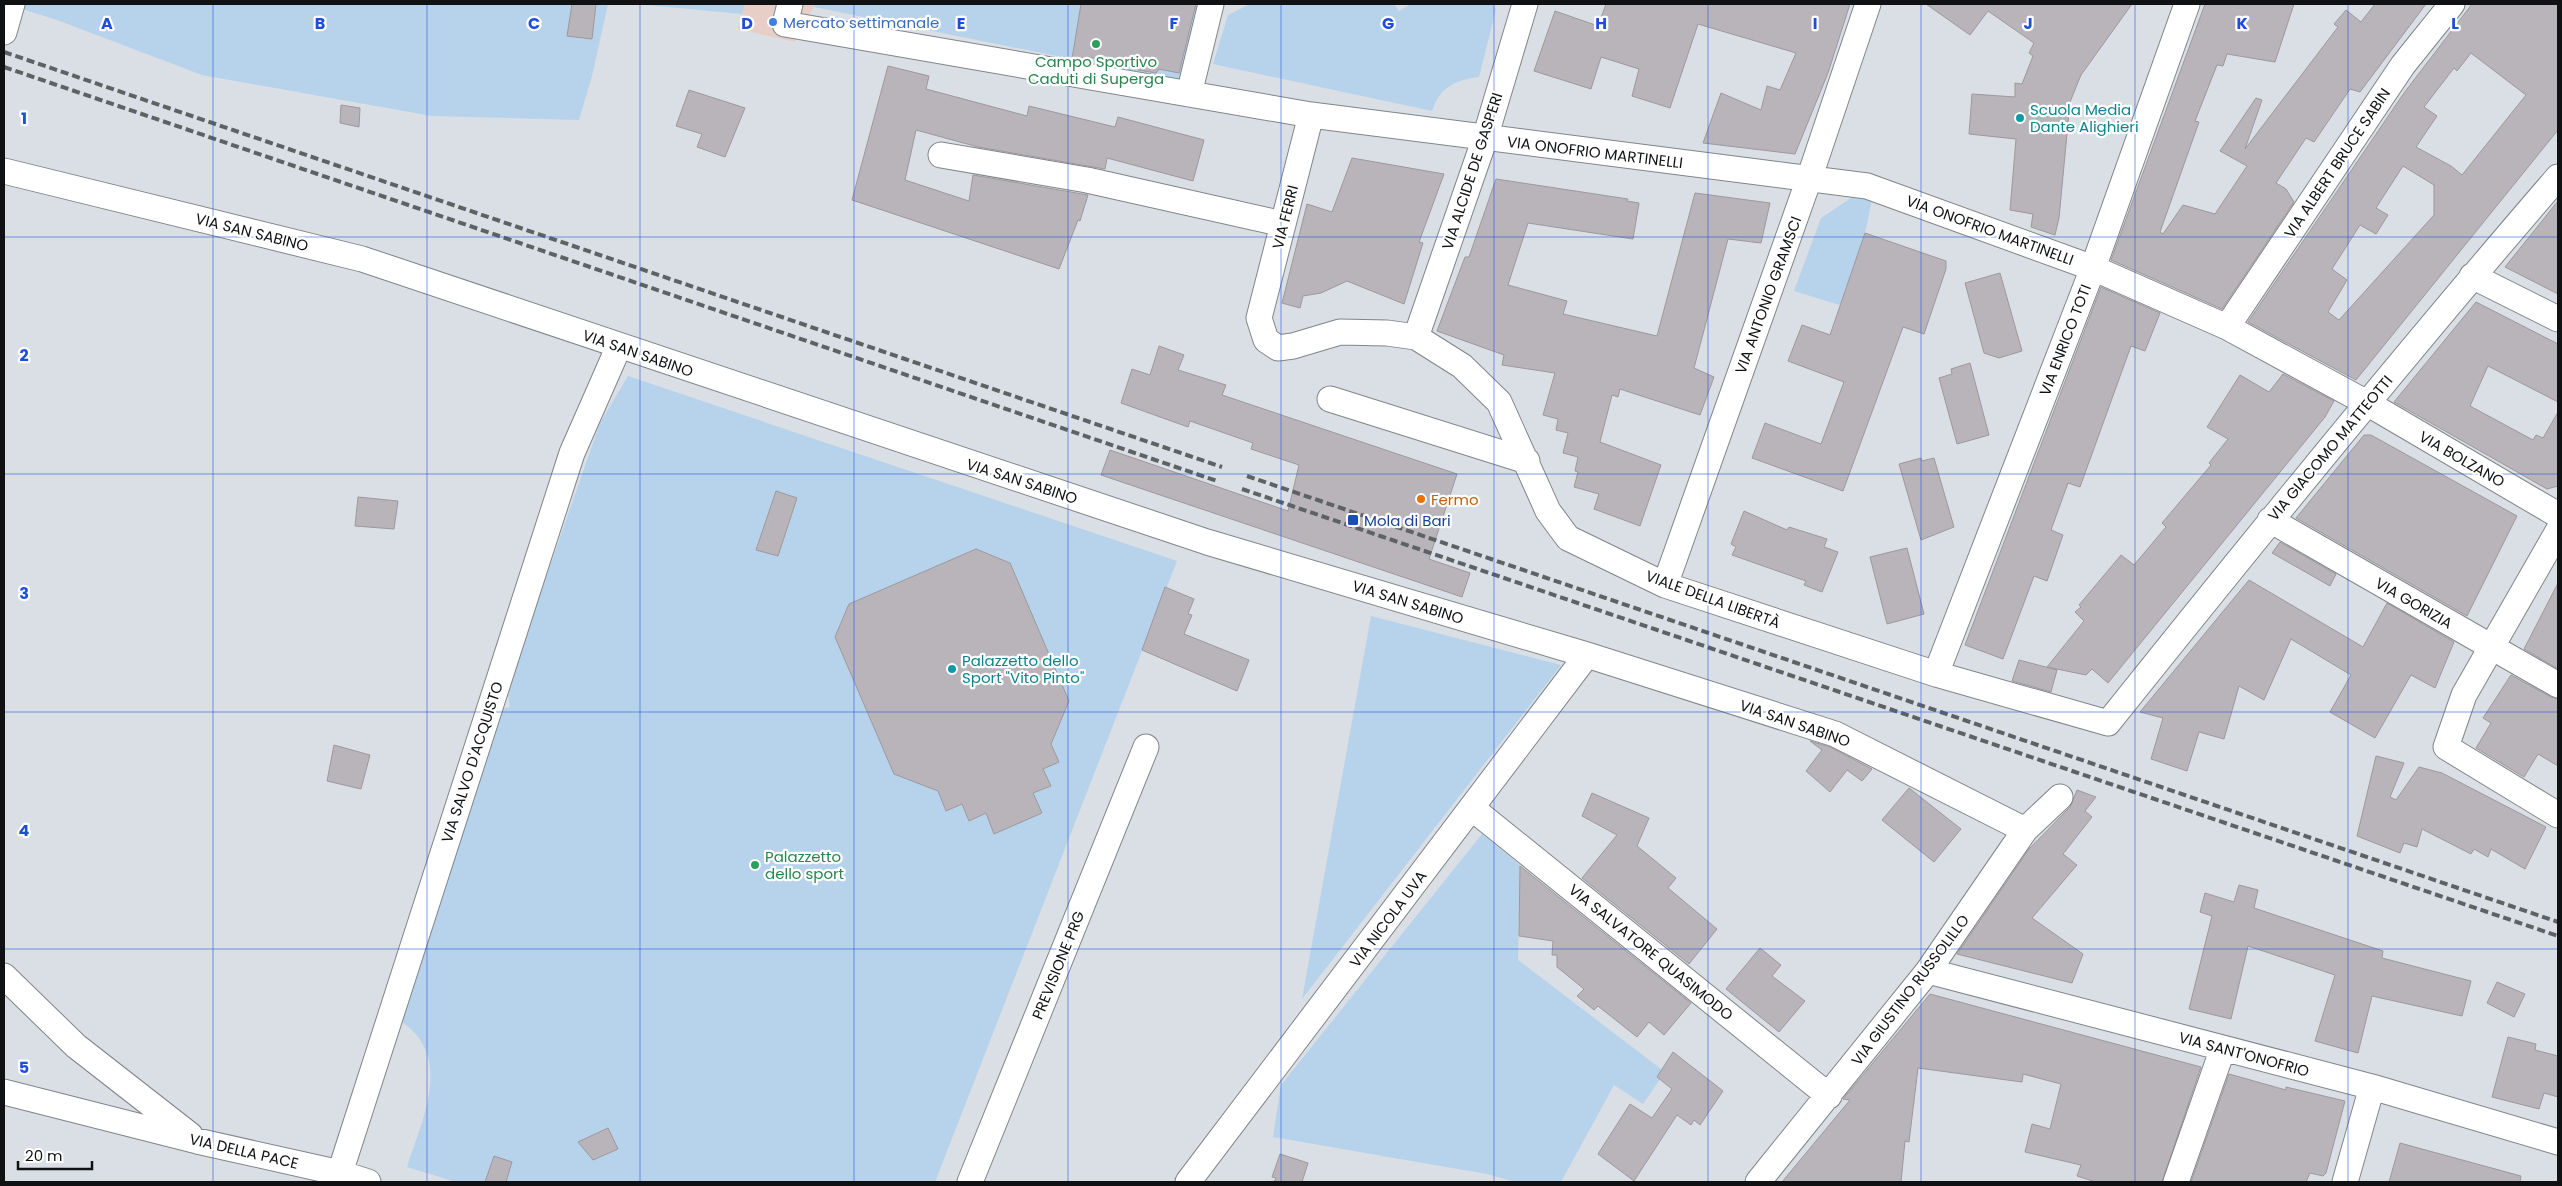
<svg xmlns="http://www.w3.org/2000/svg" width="2562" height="1186" font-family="Poppins,sans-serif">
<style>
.commercial{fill:#e7cec6}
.green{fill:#b7d2eb}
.building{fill:#b9b4b9;stroke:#9d989d;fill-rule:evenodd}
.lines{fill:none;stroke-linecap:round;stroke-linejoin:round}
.minor-casing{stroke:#808589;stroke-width:27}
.minor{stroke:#fff;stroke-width:25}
.rail{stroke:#5e6265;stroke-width:4;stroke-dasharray:8 4;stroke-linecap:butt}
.grid{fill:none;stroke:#1d4ed8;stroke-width:1;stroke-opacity:0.55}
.shop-dot{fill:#3f7fe0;stroke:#fff;stroke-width:2}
.leisure-dot{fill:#2e9e5b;stroke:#fff;stroke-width:2}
.culture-dot{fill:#0f9aa8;stroke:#fff;stroke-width:2}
.food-dot{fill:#e8710a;stroke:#fff;stroke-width:2}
.transit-dot{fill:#1a4fb4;stroke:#fff;stroke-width:2}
.labels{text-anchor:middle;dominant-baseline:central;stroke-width:4.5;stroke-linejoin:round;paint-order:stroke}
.shop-label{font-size:15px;fill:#366cbe;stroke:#fff;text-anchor:start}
.leisure-label{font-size:15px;fill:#27864d;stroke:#fff}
.culture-label{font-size:15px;fill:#0d838f;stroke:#fff;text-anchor:start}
.street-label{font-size:15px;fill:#0f1113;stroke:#fff}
.food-label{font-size:15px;fill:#c56008;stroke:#fff;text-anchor:start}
.transit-label{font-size:15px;fill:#164399;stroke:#fff;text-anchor:start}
.grid-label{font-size:16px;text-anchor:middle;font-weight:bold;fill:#1d4ed8;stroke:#fff;stroke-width:4.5;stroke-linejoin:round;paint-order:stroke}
</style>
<rect width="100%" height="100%" fill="#d9dfe4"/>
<path class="commercial" d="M 745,4 L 815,4 L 795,42 L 738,29 Z"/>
<path class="green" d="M 6,4 L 608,4 L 592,76 L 579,120 L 432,116 L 202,75 L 57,20 Z
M 636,4 L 745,4 L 742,14 Z
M 815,4 L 1200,4 L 1185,82 L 814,7 Z
M 1250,4 L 1394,4 L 1399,11 L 1411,4 L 1493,4 L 1496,9 L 1479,77 C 1455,80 1440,87 1432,111 L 1213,64 L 1228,15 Z
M 1851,198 L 1872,200 L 1865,233 L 1840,305 L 1794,291 L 1821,218 Z
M 628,376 L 1177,561 L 935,1182 L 456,1182 L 407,1167 C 422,1119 454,1058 402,1022 L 500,709 L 510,707 L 507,689 L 600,423 Z
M 1371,616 L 1561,665 L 1302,999 Z
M 1482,834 L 1520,865 L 1518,960 L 1665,1072 L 1643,1104 L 1614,1085 L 1561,1182 L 1516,1182 L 1487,1174 L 1273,1137 L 1281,1085 Z"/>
<path class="building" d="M 572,4 L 596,4 L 592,39 L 567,36 Z
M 1081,4 L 1196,4 L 1179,73 L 1159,69 L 1156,73 L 1138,70 L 1138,66 L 1088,57 L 1085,61 L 1072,59 Z
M 1606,4 L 1850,4 L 1828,73 L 1795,154 L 1703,143 L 1721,93 L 1761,110 L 1767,86 L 1780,90 L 1796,53 L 1698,24 L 1670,108 L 1632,96 L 1639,69 L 1601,57 L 1591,89 L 1534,71 L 1555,11 L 1598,26 Z
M 1926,4 L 2132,4 L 2081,75 L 2070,102 L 2059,218 L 2055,235 L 2031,227 L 2033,214 L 2010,210 L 2016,139 L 1969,134 L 1972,94 L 2015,97 L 2015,83 L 2022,84 L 2033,56 L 2029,53 L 2034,43 L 1988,11 L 1970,35 Z
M 2205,4 L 2294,4 L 2275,62 L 2227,54 L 2223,66 L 2217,65 L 2195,121 L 2199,122 L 2160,232 L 2163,234 L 2183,205 L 2215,214 L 2247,166 L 2220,151 L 2256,98 L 2262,100 L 2245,149 L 2338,27 L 2334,24 L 2346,10 L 2361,22 L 2375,4 L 2426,4 L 2360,92 L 2350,89 L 2314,142 L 2306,138 L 2276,183 L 2286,189 L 2294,202 L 2222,309 L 2111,260 Z
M 2472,4 L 2558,4 L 2558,130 L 2356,380 L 2248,322 L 2404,93 ZM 2471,53 L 2526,95 L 2462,175 L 2451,166 L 2416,147 L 2437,116 L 2424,107 L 2454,68 L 2457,71 ZM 2403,166 L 2434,185 L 2434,215 L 2339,320 L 2328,312 L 2347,280 L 2332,269 L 2360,225 L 2376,234 L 2388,215 L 2376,208 Z
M 888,66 L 929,76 L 926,89 L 1027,116 L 1029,106 L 1115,127 L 1118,117 L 1204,140 L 1193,181 L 1107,158 L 1105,169 L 978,147 L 916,130 L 905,180 L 969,201 L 973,175 L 1088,195 L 1080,221 L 1078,220 L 1059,269 L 852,200 Z
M 689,90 L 745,108 L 725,157 L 697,147 L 702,134 L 676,126 Z
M 341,105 L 360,108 L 359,127 L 340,123 Z
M 1352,158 L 1444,174 L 1419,242 L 1423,243 L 1404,304 L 1347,281 L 1321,293 L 1303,296 L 1300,308 L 1282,303 L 1307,204 L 1332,212 Z
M 1496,179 L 1628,199 L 1627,201 L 1639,203 L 1633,239 L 1528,223 L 1508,285 L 1567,301 L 1563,314 L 1657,336 L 1695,193 L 1770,203 L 1761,243 L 1728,239 L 1694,368 L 1714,377 L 1700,415 L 1620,389 L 1618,397 L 1612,395 L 1600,442 L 1661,465 L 1640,526 L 1594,509 L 1599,494 L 1574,487 L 1578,472 L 1575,471 L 1578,457 L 1563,453 L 1568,433 L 1556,430 L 1558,419 L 1543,415 L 1555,373 L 1502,365 L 1504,355 L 1437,331 L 1465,257 L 1469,257 Z
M 2558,201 L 2558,294 L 2505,267 Z
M 1865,233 L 1946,261 L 1946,269 L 1924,334 L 1903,327 L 1843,491 L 1752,458 L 1765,423 L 1821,444 L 1844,382 L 1788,361 L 1802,325 L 1830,335 Z
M 2000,273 L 2022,351 L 1999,358 L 1984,353 L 1965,283 Z
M 2101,287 L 2160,313 L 2145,351 L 2131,346 L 2080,487 L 2068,483 L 2051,530 L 2063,535 L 2047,581 L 2034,576 L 2003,659 L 1965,645 Z
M 2476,302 L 2558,344 L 2558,402 L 2488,366 L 2470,406 L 2533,440 L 2536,435 L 2543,438 L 2558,412 L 2558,486 L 2547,489 L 2394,402 Z
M 1159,346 L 1184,355 L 1178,370 L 1226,385 L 1222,395 L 1457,474 L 1429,559 L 1470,573 L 1462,597 L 1101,475 L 1110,450 L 1288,511 L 1299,465 L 1251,449 L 1253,443 L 1190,421 L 1188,427 L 1121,403 L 1132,369 L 1150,375 Z
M 1970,363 L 1989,435 L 1957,444 L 1939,378 L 1952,374 L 1951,369 Z
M 2283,374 L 2334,401 L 2325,417 L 2108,683 L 2092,669 L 2086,675 L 2047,667 L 2084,621 L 2075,612 L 2081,607 L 2079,605 L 2121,555 L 2134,565 L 2166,527 L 2162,523 L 2211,465 L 2209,463 L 2228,439 L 2207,427 L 2240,375 L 2269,392 Z
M 2364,435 L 2371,435 L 2517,516 L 2467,616 L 2296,518 Z
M 1921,458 L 1922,461 L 1934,458 L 1954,527 L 1921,540 L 1899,464 Z
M 776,491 L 797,498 L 778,556 L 756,550 Z
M 358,497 L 398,501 L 394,529 L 355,526 Z
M 1744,511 L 1787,530 L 1789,527 L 1827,539 L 1824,547 L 1838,552 L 1822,592 L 1804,585 L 1806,581 L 1732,555 L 1736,547 L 1731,544 Z
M 2280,542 L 2336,574 L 2330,586 L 2272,553 Z
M 1907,548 L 1924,614 L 1887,624 L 1870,557 Z
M 976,549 L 1010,563 L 1069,701 L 1051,744 L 1059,762 L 1043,769 L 1051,786 L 1033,793 L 1042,813 L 994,834 L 986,813 L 969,821 L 962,804 L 946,811 L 938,791 L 894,774 L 835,637 L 849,604 Z
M 2249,580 L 2363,647 L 2387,603 L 2454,642 L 2435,688 L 2411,675 L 2375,738 L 2330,712 L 2351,675 L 2291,639 L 2264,700 L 2239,686 L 2224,739 L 2199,732 L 2187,771 L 2151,759 L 2163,718 L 2140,712 Z
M 2558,583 L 2558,669 L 2524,649 Z
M 1165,587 L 1194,599 L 1188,614 L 1192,615 L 1184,634 L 1249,660 L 1237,691 L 1142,650 Z
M 2019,660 L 2057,670 L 2051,692 L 2012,681 Z
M 2511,675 L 2551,697 L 2558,699 L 2558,766 L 2538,754 L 2524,777 L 2476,748 L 2491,723 L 2483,718 Z
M 1810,741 L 1830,747 L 1872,769 L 1862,781 L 1847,770 L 1830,792 L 1806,771 L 1822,750 Z
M 334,745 L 370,755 L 361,789 L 327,781 Z
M 2376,756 L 2404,763 L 2390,797 L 2396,800 L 2419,767 L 2442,773 L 2546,827 L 2525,869 L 2491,849 L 2488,857 L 2474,849 L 2471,854 L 2422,829 L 2417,847 L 2404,843 L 2400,853 L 2357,836 Z
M 1909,788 L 1961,829 L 1934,862 L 1882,820 Z
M 2077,790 L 2096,797 L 2085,811 L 2092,817 L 2063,854 L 2077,865 L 2032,918 L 2083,954 L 2072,983 L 1957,954 L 2029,849 L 2070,807 Z
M 1592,793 L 1649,818 L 1637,846 L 1676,878 L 1668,888 L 1717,929 L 1689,964 L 1582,878 L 1617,835 L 1582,816 Z
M 1520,866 L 1691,1003 L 1664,1035 L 1649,1022 L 1637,1037 L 1598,1006 L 1594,1010 L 1577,996 L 1584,989 L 1557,967 L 1557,955 L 1552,955 L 1553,941 L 1519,936 Z
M 2239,885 L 2258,890 L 2254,908 L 2383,951 L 2382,958 L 2471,981 L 2462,1016 L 2372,996 L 2358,1053 L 2315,1041 L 2335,975 L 2248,946 L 2231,1019 L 2189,1009 L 2212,916 L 2200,912 L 2205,893 L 2234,902 Z
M 1760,948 L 1781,965 L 1772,976 L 1805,1001 L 1779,1032 L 1726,989 Z
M 2497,982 L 2525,994 L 2514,1017 L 2487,1003 Z
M 1930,994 L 2201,1067 L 2162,1182 L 2096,1182 L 2077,1176 L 2081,1165 L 2025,1152 L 2032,1124 L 2050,1129 L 2061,1084 L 2023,1074 L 2022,1082 L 1918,1068 L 1909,1142 L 1905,1141 L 1901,1182 L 1782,1182 L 1850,1100 L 1843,1099 Z
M 2508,1037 L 2536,1044 L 2535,1050 L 2558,1056 L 2558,1097 L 2544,1093 L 2539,1109 L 2492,1097 Z
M 1673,1052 L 1723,1091 L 1700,1125 L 1694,1120 L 1691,1125 L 1677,1115 L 1634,1181 L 1598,1154 L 1630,1104 L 1652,1118 L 1672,1089 L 1657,1077 Z
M 2229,1074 L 2286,1090 L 2286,1087 L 2345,1101 L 2326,1173 L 2323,1176 L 2310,1173 L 2306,1182 L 2191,1182 Z
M 608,1128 L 618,1149 L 593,1160 L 578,1142 Z
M 2400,1143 L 2521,1176 L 2520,1182 L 2389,1182 Z
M 1280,1154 L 1308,1163 L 1302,1182 L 1274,1182 L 1276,1178 L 1272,1177 Z
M 494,1156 L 512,1162 L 506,1182 L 485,1182 Z"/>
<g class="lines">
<g class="minor-casing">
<path id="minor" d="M 790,4 L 785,24 L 1311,115 L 1867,186 L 2093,268 L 2227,327 L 2367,403 L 2558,515
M 4,32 L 12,4
M 1189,94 L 1211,4
M 1311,115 L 1259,318 L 1266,340 L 1278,348 L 1293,346 L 1340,332 L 1387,333 L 1416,337 L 1462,366 L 1499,402 L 1548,511 L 1568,538 L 1665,585 L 1936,674 L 2108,723 C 2255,539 2404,355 2558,177
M 941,155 L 1087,180 L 1283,224
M 4,171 L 362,259 L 1207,542 L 1587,655 L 1835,734 L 2025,830
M 2472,276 L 2558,319
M 2227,327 L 2403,65 L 2452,4
M 1416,337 L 1485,138 L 1525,4
M 1330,399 L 1527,461
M 2270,520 L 2558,685
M 2558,531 L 2464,695 L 2446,747 L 2558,815
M 1665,585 L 1809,179 L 1868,4
M 1936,674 L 2093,268 L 2187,4
M 1473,809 L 1829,1096
M 1928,971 L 2372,1087 L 2558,1142
M 4,976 L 76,1046 L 190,1135
M 4,1092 L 197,1141 L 340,1173 L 368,1182
M 337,1182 L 572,453 L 619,346
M 970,1182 L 1146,747
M 1188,1182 L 1587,655
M 1758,1182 L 1928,971 L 2025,830 L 2060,797
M 2176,1182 L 2223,1048
M 2345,1182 L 2372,1087"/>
</g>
<use href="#minor" class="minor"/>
<path class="rail" d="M 4,52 L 1222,467
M 4,67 L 1217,481
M 1247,476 L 2558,922
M 1242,489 L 2558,936"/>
</g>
<path class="grid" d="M 213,4 L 213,1182M 427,4 L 427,1182M 640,4 L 640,1182M 854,4 L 854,1182M 1068,4 L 1068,1182M 1281,4 L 1281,1182M 1494,4 L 1494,1182M 1708,4 L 1708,1182M 1921,4 L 1921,1182M 2135,4 L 2135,1182M 2348,4 L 2348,1182M 4,237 L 2558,237M 4,474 L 2558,474M 4,712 L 2558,712M 4,949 L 2558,949"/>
<circle class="shop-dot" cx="773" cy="22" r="5"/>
<g class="leisure-dot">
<circle cx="1096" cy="44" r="5"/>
<circle cx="755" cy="865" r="5"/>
</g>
<g class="culture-dot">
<circle cx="2020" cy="118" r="5"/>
<circle cx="952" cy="669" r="5"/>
</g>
<circle class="food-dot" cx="1421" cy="499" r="5"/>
<rect class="transit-dot" x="1347" y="514" width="12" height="12" rx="2.5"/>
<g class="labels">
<g class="shop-label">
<text x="783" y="22">Mercato settimanale</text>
</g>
<g class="leisure-label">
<text x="1096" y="61">Campo Sportivo<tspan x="1096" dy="17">Caduti di Superga</tspan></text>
<text x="765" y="856" text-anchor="start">Palazzetto<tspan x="765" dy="17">dello sport</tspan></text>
</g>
<g class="culture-label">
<text x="2030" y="109">Scuola Media<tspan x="2030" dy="17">Dante Alighieri</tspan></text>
<text x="962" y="660">Palazzetto dello<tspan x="962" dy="17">Sport "Vito Pinto"</tspan></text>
</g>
<g class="street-label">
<text transform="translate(1595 152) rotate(7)">VIA ONOFRIO MARTINELLI</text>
<text transform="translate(2337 163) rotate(-56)">VIA ALBERT BRUCE SABIN</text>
<text transform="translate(1472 171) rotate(-72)">VIA ALCIDE DE GASPERI</text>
<text transform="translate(1285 217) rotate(-76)">VIA FERRI</text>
<text transform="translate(1990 230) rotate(20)">VIA ONOFRIO MARTINELLI</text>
<text transform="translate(252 232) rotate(14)">VIA SAN SABINO</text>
<text transform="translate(1768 295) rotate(-70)">VIA ANTONIO GRAMSCI</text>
<text transform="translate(2065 340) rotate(-69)">VIA ENRICO TOTI</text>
<text transform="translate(638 353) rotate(19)">VIA SAN SABINO</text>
<text transform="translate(2330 448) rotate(-50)">VIA GIACOMO MATTEOTTI</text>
<text transform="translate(2462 459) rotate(30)">VIA BOLZANO</text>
<text transform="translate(1022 481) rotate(18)">VIA SAN SABINO</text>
<text transform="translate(1713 599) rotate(20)">VIALE DELLA LIBERTÀ</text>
<text transform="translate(1408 602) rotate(17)">VIA SAN SABINO</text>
<text transform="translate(2414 603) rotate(30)">VIA GORIZIA</text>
<text transform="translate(1795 723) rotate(19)">VIA SAN SABINO</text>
<text transform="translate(472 762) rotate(-72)">VIA SALVO D'ACQUISTO</text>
<text transform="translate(1388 919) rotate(-53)">VIA NICOLA UVA</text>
<text transform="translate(1651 952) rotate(39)">VIA SALVATORE QUASIMODO</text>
<text transform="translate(1058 965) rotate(-68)">PREVISIONE PRG</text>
<text transform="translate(1910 990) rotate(-53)">VIA GIUSTINO RUSSOLILLO</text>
<text transform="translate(2244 1054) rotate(15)">VIA SANT'ONOFRIO</text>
<text transform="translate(244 1151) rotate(13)">VIA DELLA PACE</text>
</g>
<g class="food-label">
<text x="1431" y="499">Fermo</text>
</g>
<g class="transit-label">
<text x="1364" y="520">Mola di Bari</text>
</g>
</g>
<g class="grid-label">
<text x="107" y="29">A</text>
<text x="320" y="29">B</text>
<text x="534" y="29">C</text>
<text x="747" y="29">D</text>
<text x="961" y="29">E</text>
<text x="1174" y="29">F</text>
<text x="1388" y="29">G</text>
<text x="1601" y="29">H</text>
<text x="1815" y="29">I</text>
<text x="2028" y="29">J</text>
<text x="2242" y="29">K</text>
<text x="2455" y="29">L</text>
<text x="24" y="124">1</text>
<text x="24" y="361">2</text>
<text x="24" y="599">3</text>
<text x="24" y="836">4</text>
<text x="24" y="1073">5</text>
</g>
<rect width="2562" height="1186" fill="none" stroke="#0f1113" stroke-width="10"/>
<path d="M18 1161v8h74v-8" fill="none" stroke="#0f1113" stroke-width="2.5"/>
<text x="25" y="1161" font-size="15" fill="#0f1113" stroke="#ffffff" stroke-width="4" paint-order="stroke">20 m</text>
</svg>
